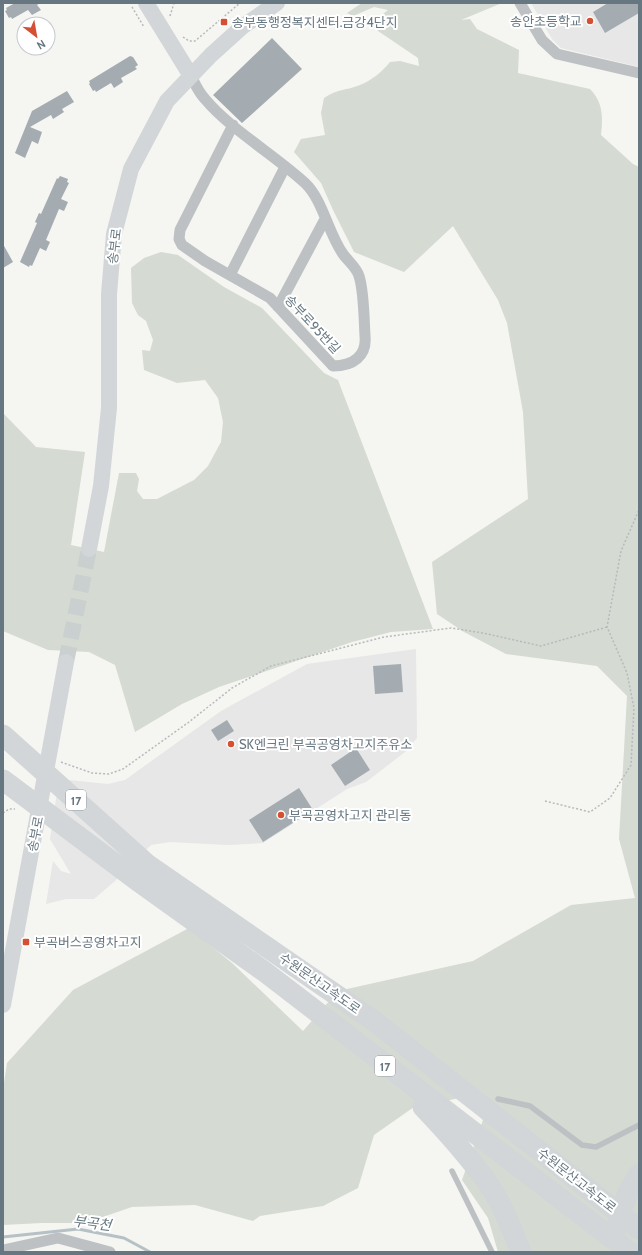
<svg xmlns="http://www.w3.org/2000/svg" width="642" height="1255" font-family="Cabin,'Noto Sans KR',sans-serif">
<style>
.built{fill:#e6e7e6}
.green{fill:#d5dad2}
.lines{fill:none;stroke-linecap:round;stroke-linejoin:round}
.stream{stroke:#b5c1c4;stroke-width:3}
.building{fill:#a5acb1}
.secondary-tunnel{stroke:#cacfd0;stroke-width:16;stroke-dasharray:16 8;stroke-linecap:butt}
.path{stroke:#b7babc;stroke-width:1.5;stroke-dasharray:2 2;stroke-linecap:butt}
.lane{stroke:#bdc1c4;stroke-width:5.5}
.street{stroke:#bdc1c4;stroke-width:11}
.secondary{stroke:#d2d6d9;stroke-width:16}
.highway{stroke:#d2d6d9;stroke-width:21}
.poi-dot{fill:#d55033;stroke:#fff;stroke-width:1.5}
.labels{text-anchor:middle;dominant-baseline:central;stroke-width:4;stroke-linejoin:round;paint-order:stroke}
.shield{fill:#fff;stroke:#95a0a7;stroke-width:1}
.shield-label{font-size:12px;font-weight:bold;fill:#677781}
.poi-label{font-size:13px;fill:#677781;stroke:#fff;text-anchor:start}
.street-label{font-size:13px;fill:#677781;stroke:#fff}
.water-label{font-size:14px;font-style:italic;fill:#63777e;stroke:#fff}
</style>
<rect width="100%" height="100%" fill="#f5f5f2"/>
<path class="built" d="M 531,3 L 639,3 L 639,67 L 561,48 L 552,39 Z
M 416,649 L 417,738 L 405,752 L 366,782 L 347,789 L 263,843 L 228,845 L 170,842 L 151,845 L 115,881 L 94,899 L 66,899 L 46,904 L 53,861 L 61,871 L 71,874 L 50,839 L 59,779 L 108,784 L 125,780 L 221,711 L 307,664 Z"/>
<path class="green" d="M 362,3 L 502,3 L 461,20 L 470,19 L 477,29 L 519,50 L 518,73 L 590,89 C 603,102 603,117 601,135 L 633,164 L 639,167 L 639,1252 L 498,1252 L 488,1218 L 462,1180 L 483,1120 L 460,1098 L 414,1107 L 374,1135 L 358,1188 L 323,1206 L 260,1216 L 253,1221 L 195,1205 L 132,1207 L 85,1223 L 42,1223 L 3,1225 L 3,1090 L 7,1063 L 73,990 L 189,928 L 232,963 L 303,1031 L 338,991 L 473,961 L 571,905 L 635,898 L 619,839 L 627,696 L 597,666 L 506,654 L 464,632 L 437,614 L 432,562 L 528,499 L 523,412 L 507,323 L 498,300 L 453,226 L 404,272 L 354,252 L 333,210 L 321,183 L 294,152 L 301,139 L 325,135 L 321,113 L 324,98 C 340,88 345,91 360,85 C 371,81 383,71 390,62 L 400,61 L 419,66 L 418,58 L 378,31 L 373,22 L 388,10 L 374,7 L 353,16 L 347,13 Z
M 161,252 L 178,255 L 224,287 L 262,308 L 324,373 L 338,380 L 433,629 L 391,632 L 352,642 L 219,687 L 182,704 L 135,732 L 115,665 L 89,652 L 48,650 L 3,631 L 3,413 L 36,447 L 85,452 L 71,545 L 104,552 L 119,473 L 136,473 L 139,479 L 137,491 L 143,499 L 157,499 L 194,480 L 208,466 L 221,442 L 223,422 L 218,398 L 205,380 L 177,383 L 144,370 L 142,350 L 150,351 L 153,340 L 146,321 L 138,315 L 132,303 L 131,268 L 144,258 Z"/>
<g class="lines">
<path class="stream" d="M 3,1237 L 78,1229 L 124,1238 L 150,1252"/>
</g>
<path class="building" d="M 15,3 L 40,3 L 37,5 L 41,10 L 32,15 L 28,10 L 12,19 L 11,17 L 9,18 L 5,11 L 7,10 L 6,8 Z
M 608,3 L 639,3 L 639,13 L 605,33 L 593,12 Z
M 272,38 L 302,69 L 242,123 L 213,95 Z
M 130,56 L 133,57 L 138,65 L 135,67 L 137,69 L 121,78 L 123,82 L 114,88 L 111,83 L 96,92 L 95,90 L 93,91 L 89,84 L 90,83 L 89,81 Z
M 67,91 L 74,102 L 62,109 L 64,112 L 53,119 L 51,115 L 30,127 L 42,132 L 38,144 L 32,141 L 25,158 L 15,153 L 32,111 Z
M 60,176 L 68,179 L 67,182 L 69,183 L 61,199 L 68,202 L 64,211 L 59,209 L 46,240 L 50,242 L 46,251 L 40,248 L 32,266 L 30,265 L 29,267 L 20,262 L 37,223 L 35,222 L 39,213 L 41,214 L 57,178 L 58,179 Z
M 3,244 L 13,262 L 3,268 Z
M 401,664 L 403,692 L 375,694 L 373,666 Z
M 227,720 L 234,731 L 218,741 L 211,730 Z
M 356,748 L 370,770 L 345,786 L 331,765 Z
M 299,788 L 313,810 L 263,842 L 249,820 Z"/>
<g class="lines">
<path class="secondary-tunnel" d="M 66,662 L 89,549"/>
<path class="path" d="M 132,7 L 144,27
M 170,16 L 174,3
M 183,37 L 189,41 L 195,41 L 240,3
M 61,762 L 92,773 L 109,774 L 123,769 L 189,722 L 232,688 L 271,666 L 384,637 L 451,628 L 483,633 L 541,646 L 607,627
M 545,801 L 590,812 L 610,798 L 631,765 L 634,708 L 627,673 L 607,627 L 621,551 L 639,510
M 3,813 L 9,809 L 15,809"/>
<path class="lane" d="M 498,1099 L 530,1106 L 582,1145 L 596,1147 L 639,1125
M 452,1171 L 492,1252"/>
<path class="street" d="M 520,3 L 542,40 L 557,54 L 639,73
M 191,76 C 195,84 199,93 205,99 C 231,130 275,155 305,183 C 323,200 328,233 343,254 C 348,261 357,268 359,276 C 364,291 364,319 365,336 C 367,356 353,366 333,366 L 270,298 L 205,261 L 182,245 L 179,239 L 180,230 L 233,125
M 230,275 L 285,167
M 278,307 L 325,219
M 3,1250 L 58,1238 L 110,1252"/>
<path class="secondary" d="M 146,3 L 191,76
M 89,549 L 101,486 L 109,408 L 109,294 L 114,234 L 131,169 L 167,101 L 211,55 L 242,27 L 277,3
M 3,1005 L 66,662"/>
<path class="highway" d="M 3,735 L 148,865 L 374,1021 L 639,1229
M 3,780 L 138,881 L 265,972 L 630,1252
M 423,1107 C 446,1131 470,1158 489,1185 C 503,1205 512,1230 521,1252
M 617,1227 L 628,1192 L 639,1174"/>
</g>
<g class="poi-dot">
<circle cx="590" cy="21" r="4"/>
<rect x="220" y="18" width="8" height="8" rx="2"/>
<circle cx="231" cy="744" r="4"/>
<circle cx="281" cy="815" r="4"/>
<rect x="22" y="938" width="8" height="8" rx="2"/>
</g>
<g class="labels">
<g class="shield">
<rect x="66" y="790" width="20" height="20" rx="3"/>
<rect x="375" y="1056" width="20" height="20" rx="3"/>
</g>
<g class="shield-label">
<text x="76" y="800">17</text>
<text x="385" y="1066">17</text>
</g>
<g class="poi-label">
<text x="582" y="21" text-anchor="end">송안초등학교</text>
<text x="232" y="22">송부동행정복지센터.금강4단지</text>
<text x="239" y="744">SK엔크린 부곡공영차고지주유소</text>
<text x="289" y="815">부곡공영차고지 관리동</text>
<text x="34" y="942">부곡버스공영차고지</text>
</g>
<g class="street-label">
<text transform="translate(114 246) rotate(-83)">송부로</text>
<text transform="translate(313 324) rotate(47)">송부로95번길</text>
<text transform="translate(35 834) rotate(-79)">송부로</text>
<text transform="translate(320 983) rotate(35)">수원문산고속도로</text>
<text transform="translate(577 1180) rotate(38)">수원문산고속도로</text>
</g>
<g class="water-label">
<text transform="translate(92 1223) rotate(7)">부곡천</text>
</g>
</g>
<rect width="642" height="1255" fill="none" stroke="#677781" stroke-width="8"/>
<g transform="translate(36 36) rotate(149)"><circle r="19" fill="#ffffff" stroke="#c2c9cd"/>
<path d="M0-3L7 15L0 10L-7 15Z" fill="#d55033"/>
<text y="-6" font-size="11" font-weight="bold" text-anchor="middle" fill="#677781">N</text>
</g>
</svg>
